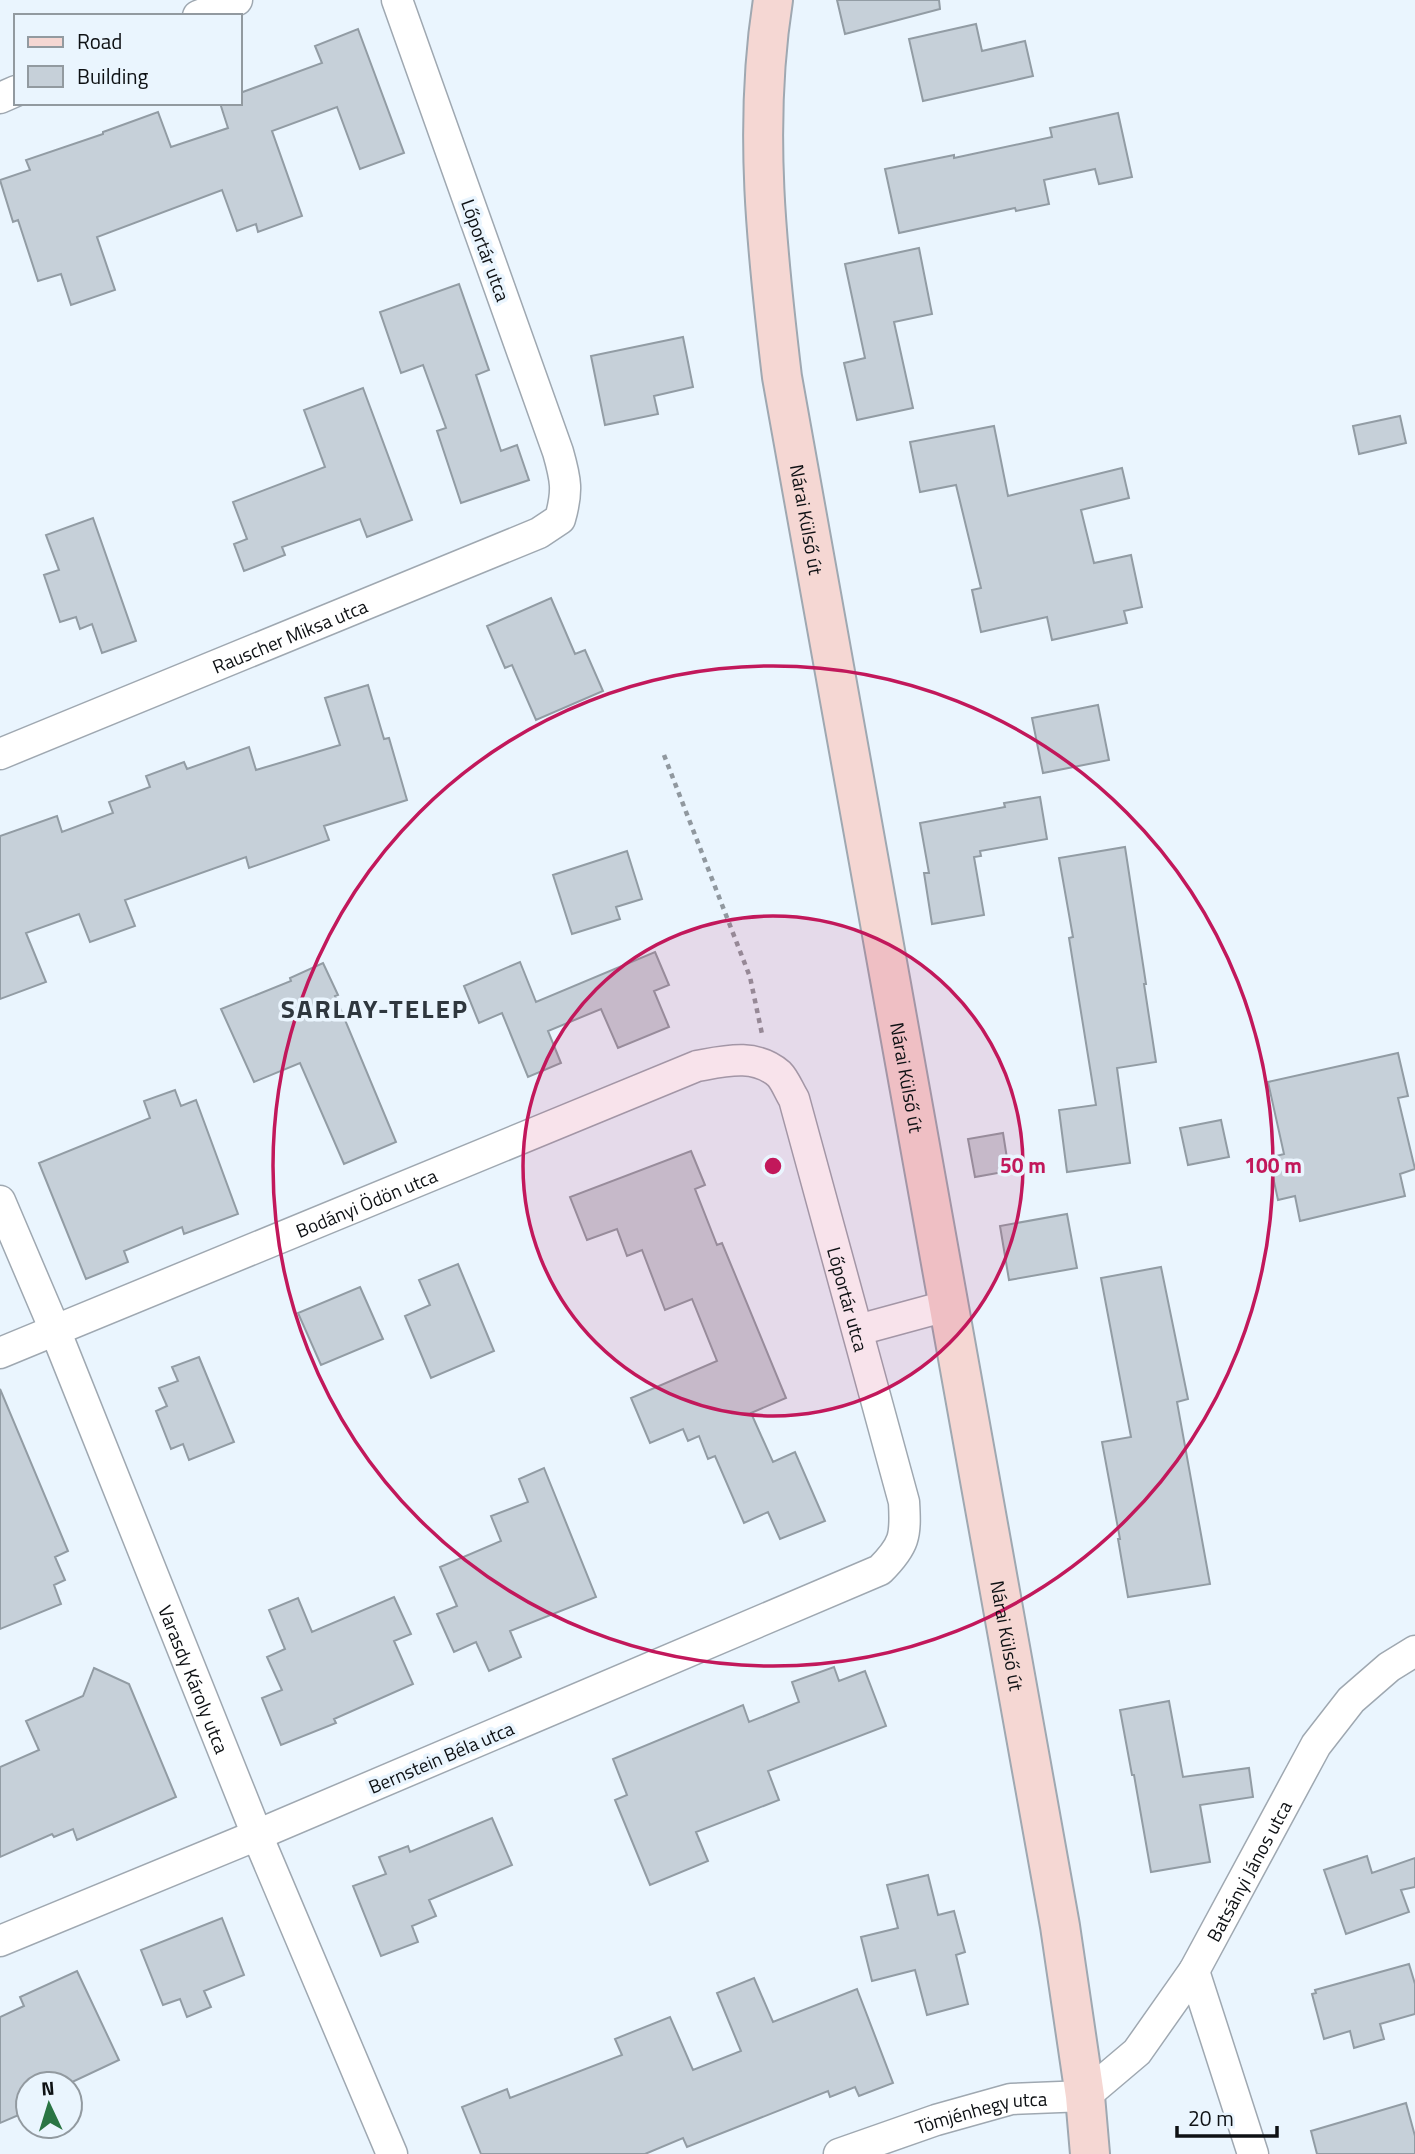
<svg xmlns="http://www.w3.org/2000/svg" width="1415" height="2154" font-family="'Titillium Web',sans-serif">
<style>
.building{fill:#c6d0d9;stroke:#929ca4;stroke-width:2}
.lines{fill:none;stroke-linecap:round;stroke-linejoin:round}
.street-casing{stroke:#9fa8b1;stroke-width:33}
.secondary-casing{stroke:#9fa8b1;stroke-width:42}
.path{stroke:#90989f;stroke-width:4.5;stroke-dasharray:5 5;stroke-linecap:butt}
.street{stroke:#fff;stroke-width:30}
.secondary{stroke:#f5d7d3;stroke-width:38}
.ring{fill:none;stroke:#c2185b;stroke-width:3.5}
.labels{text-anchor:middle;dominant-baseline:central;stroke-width:7;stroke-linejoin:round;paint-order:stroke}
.street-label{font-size:19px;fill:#0e1114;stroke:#eaf5fe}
.district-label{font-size:26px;font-weight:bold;letter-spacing:2px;fill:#2f373e;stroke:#eaf5fe}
.centre{fill:#c2185b;stroke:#eaf5fe;stroke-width:3.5}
.ring-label{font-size:21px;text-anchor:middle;font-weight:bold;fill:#c2185b;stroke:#eaf5fe;stroke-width:7;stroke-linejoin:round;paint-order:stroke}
</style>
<rect width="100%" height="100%" fill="#eaf5fe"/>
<path class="building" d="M 837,0 L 939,0 L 940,9 L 845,34 Z
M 976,24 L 982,51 L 1025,41 L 1033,76 L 923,101 L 909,39 Z
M 358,29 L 404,153 L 360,169 L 337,107 L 272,131 L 302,216 L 258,232 L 256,224 L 237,231 L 222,190 L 97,237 L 115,290 L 71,305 L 61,274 L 38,281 L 18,220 L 13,222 L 0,180 L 30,170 L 26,160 L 103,134 L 103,132 L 158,112 L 171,147 L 228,128 L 220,103 L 240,103 L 240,93 L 322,63 L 315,46 Z
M 1118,113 L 1132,177 L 1099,184 L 1095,169 L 1044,180 L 1049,204 L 1016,211 L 1015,208 L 899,233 L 885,169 L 954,155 L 954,158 L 1052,137 L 1050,128 Z
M 919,248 L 932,314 L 894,322 L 913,408 L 857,420 L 844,363 L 865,358 L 845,264 Z
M 459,284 L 489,370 L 476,375 L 501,451 L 517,445 L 529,480 L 461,503 L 437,431 L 446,428 L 423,365 L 401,373 L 380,312 Z
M 683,337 L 693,387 L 654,396 L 658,414 L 605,425 L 591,356 Z
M 363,388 L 412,520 L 367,537 L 360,519 L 282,547 L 285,555 L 244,571 L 234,544 L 247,539 L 233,502 L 325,467 L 304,410 Z
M 1400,416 L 1406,443 L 1359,454 L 1353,426 Z
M 994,426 L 1008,496 L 1122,468 L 1129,498 L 1081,510 L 1094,563 L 1131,555 L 1142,607 L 1124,611 L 1127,623 L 1052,640 L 1047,617 L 981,632 L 972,590 L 981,588 L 956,485 L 920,492 L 910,442 Z
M 93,518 L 136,641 L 102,653 L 92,624 L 80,629 L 76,617 L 60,622 L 44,575 L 59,570 L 46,535 Z
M 551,598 L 575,654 L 585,650 L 603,691 L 536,720 L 512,665 L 505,668 L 487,626 Z
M 368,685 L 384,739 L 389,738 L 407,800 L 324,826 L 329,840 L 249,868 L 246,857 L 125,900 L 135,926 L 90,942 L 79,914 L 26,933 L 46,982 L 0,999 L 0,836 L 57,816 L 62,832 L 113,813 L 109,802 L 150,787 L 146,776 L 184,762 L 187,769 L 249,747 L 256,770 L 340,745 L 325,698 Z
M 1098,705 L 1109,760 L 1043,773 L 1032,718 Z
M 1040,797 L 1047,839 L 980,851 L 981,856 L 974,857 L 984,915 L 932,924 L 924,873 L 929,873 L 920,823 L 1005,807 L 1004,803 Z
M 1125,847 L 1146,984 L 1144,984 L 1156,1062 L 1117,1068 L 1130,1163 L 1067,1172 L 1059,1110 L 1096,1105 L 1069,938 L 1073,937 L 1059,858 Z
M 627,851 L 642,899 L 616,907 L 620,919 L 572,934 L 553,875 Z
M 655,952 L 669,985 L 654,991 L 669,1027 L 618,1048 L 601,1009 L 548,1031 L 561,1063 L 528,1077 L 502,1013 L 479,1023 L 464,986 L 520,962 L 536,1002 Z
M 323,963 L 338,995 L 335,996 L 396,1142 L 344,1164 L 300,1063 L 254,1082 L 221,1009 L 291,981 L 290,978 Z
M 1398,1053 L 1408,1096 L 1398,1098 L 1415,1169 L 1400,1174 L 1405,1196 L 1300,1221 L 1295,1196 L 1278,1200 L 1269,1158 L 1284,1154 L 1268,1082 Z
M 175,1090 L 181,1106 L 196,1100 L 238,1214 L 184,1234 L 182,1227 L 124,1251 L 128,1262 L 86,1279 L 39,1163 L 150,1118 L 144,1101 Z
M 1221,1120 L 1229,1157 L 1188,1165 L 1180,1128 Z
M 1003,1133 L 1009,1171 L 975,1177 L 968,1139 Z
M 691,1151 L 705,1185 L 695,1189 L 717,1245 L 722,1243 L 786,1398 L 751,1413 L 773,1462 L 795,1452 L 825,1521 L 780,1539 L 768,1512 L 744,1523 L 715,1456 L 708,1459 L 699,1436 L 688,1441 L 683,1429 L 650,1443 L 631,1398 L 717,1361 L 692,1299 L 665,1310 L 642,1250 L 627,1256 L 617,1229 L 587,1240 L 570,1197 Z
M 1067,1214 L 1077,1268 L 1009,1280 L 1000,1226 Z
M 458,1264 L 494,1351 L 431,1378 L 405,1316 L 430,1305 L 419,1280 Z
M 1161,1267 L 1188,1399 L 1177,1402 L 1210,1584 L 1128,1597 L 1118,1539 L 1120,1539 L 1102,1442 L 1131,1437 L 1101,1278 Z
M 360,1287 L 383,1339 L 321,1365 L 298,1313 Z
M 199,1357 L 234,1442 L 189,1460 L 183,1444 L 171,1449 L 156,1411 L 167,1406 L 159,1388 L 178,1381 L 172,1367 Z
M 0,1389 L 68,1551 L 55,1557 L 65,1580 L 54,1585 L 61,1604 L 0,1629 Z
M 544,1468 L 596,1597 L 510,1631 L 521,1657 L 489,1671 L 476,1642 L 454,1652 L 437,1614 L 457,1606 L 440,1567 L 501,1541 L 491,1516 L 528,1502 L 519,1479 Z
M 394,1597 L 411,1634 L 394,1641 L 413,1684 L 334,1719 L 336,1723 L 281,1745 L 262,1698 L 282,1690 L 267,1657 L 285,1649 L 269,1610 L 298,1598 L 312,1632 Z
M 834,1667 L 839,1681 L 865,1671 L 886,1726 L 768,1771 L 779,1800 L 696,1832 L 708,1861 L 650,1885 L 615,1800 L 627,1795 L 613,1759 L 743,1705 L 749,1722 L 799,1702 L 792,1682 Z
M 94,1668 L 129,1684 L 176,1797 L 77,1840 L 73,1829 L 54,1837 L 52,1834 L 0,1857 L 0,1767 L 39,1750 L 26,1721 L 83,1696 Z
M 1169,1701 L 1183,1777 L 1249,1768 L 1253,1797 L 1200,1805 L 1210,1862 L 1151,1872 L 1134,1775 L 1132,1775 L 1120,1710 Z
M 492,1818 L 512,1865 L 429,1900 L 436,1916 L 412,1926 L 418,1942 L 381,1956 L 353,1886 L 386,1874 L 379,1857 L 408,1846 L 410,1852 Z
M 1367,1856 L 1372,1873 L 1415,1858 L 1415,1887 L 1401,1890 L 1409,1912 L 1346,1934 L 1324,1870 Z
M 928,1875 L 938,1915 L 954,1911 L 965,1952 L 956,1955 L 968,2004 L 927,2015 L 915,1970 L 872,1981 L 861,1937 L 898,1928 L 887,1885 Z
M 222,1918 L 244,1975 L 204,1991 L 211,2007 L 187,2017 L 180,1999 L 163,2005 L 141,1950 Z
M 1409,1964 L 1415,1984 L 1415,2014 L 1380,2024 L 1384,2039 L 1354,2048 L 1350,2031 L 1324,2039 L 1312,1994 L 1316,1993 L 1315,1990 Z
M 77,1971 L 119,2060 L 68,2084 L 28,2084 L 28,2111 L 0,2123 L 0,2017 L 24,2006 L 20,1997 Z
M 754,1978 L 773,2022 L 857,1989 L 893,2083 L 859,2096 L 855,2087 L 830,2097 L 828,2091 L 687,2147 L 683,2138 L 645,2154 L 481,2154 L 462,2107 L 507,2089 L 510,2098 L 622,2055 L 615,2039 L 670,2017 L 693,2070 L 741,2051 L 717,1993 Z
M 1406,2103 L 1415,2136 L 1415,2154 L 1317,2154 L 1311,2131 Z"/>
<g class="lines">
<g class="street-casing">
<g id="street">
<path d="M 198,16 L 237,0"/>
<path d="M 0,98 L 16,91"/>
<path id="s1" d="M 0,754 L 539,533 L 560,519 C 568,491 566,480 558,452 L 397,0"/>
<path id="s2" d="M 0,1201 L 55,1330 L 257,1835 L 392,2154"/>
<path d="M 858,1330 L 950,1305"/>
<path id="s3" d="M 0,1353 L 697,1066 C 725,1061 755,1053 779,1074 C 785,1080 789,1091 794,1099 L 904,1502 C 906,1536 905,1545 880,1570 L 257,1835 L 0,1941"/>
<path d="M 1194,1971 L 1253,2154"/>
<path id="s4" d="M 839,2154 L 936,2120 L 1011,2099 L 1085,2096 L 1137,2052 L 1194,1971 L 1316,1745 L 1351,1700 L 1389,1667 L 1415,1651"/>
</g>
</g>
<g class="secondary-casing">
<g id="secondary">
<path id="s5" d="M 773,0 C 753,126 767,252 782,377 L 1060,1926 L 1085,2096 L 1090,2154"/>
</g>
</g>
<path class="path" d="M 664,755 L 750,977 L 762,1034"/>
<use href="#street" class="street"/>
<use href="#secondary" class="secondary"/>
</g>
<circle cx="773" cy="1166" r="250" fill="#c2185b" fill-opacity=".12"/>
<g class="ring">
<circle cx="773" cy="1166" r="250"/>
<circle cx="773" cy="1166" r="500"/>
</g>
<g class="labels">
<g class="street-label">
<text transform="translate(486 250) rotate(70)">Lőportár utca</text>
<text stroke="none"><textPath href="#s5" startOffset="523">Nárai Külső út</textPath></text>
<text stroke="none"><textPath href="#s1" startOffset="313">Rauscher Miksa utca</textPath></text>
<text stroke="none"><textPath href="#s5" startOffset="1090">Nárai Külső út</textPath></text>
<text stroke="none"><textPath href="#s3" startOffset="396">Bodányi Ödön utca</textPath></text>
<text stroke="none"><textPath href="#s3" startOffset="1076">Lőportár utca</textPath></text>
<text stroke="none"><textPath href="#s5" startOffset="1657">Nárai Külső út</textPath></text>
<text stroke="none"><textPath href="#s2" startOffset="516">Varasdy Károly utca</textPath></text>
<text transform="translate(441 1757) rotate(-23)">Bernstein Béla utca</text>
<text stroke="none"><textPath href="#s4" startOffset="536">Batsányi János utca</textPath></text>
<text stroke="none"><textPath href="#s4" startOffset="149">Tömjénhegy utca</textPath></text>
</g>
<g class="district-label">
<text x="375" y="1008">SARLAY-TELEP</text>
</g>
</g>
<circle cx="773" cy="1166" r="10" class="centre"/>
<g class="ring-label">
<text x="1023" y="1173">50 m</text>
<text x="1273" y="1173">100 m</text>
</g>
<rect x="14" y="14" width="228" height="91" fill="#eaf5fe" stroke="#929aa0" stroke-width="2"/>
<rect x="28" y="37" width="35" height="10" fill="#f5d7d3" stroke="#929aa0" stroke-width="2"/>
<text x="77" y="49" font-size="21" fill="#0e1114">Road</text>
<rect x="28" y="66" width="35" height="21" fill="#c6d0d9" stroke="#929aa0" stroke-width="2"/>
<text x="77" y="84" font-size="21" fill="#0e1114">Building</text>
<g transform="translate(49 2105) rotate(356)"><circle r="33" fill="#eaf5fe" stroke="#929aa0" stroke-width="2"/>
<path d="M0-5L12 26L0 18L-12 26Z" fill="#2a7544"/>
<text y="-10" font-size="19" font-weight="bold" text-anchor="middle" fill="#0e1114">N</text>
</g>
<path d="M1177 2126v10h100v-10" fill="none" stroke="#0e1114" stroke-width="3.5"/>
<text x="1188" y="2126" font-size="21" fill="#0e1114" stroke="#eaf5fe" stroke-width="5" paint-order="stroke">20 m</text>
</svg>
